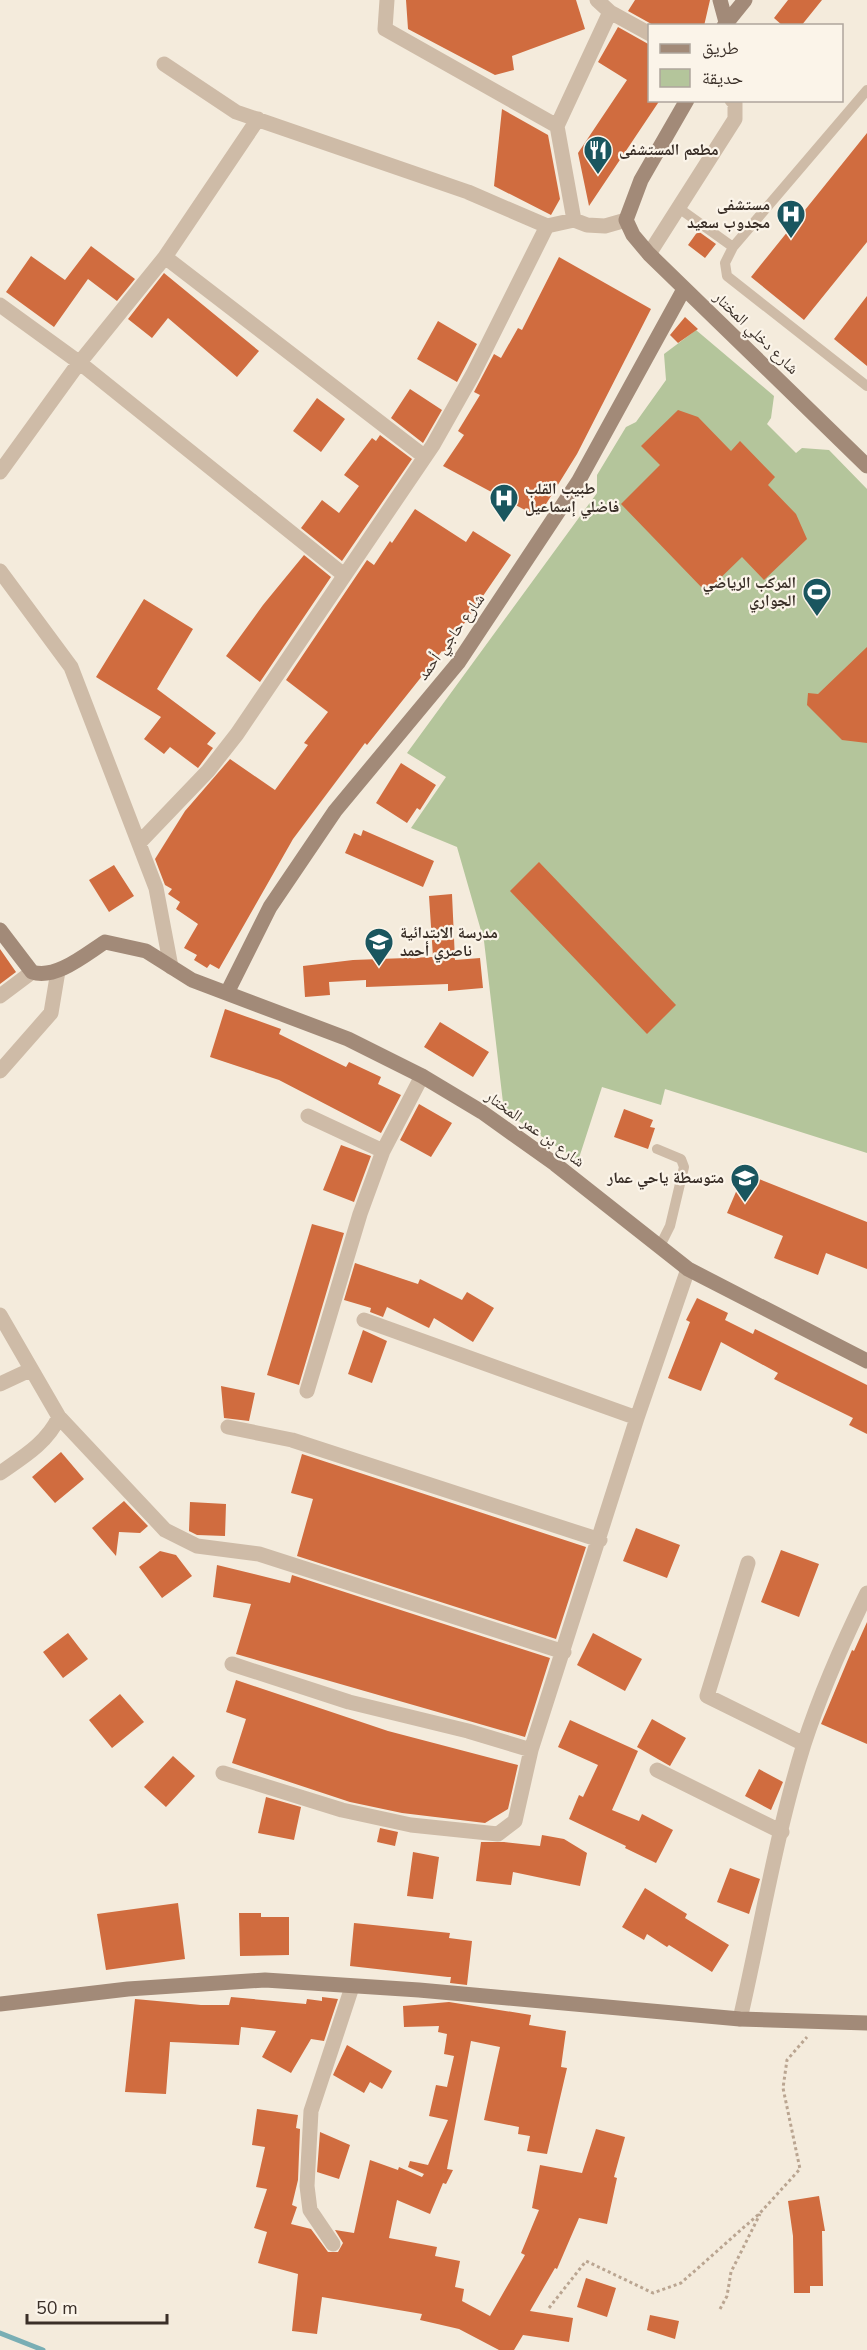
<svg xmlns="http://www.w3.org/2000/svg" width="867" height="2350" font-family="'Nunito Sans','Noto Naskh Arabic',sans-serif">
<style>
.green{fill:#b4c59b}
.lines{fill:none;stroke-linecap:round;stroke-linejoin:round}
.stream{stroke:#79aeb4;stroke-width:5}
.building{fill:#d06c3f}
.path{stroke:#baa591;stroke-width:3;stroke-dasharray:3 3;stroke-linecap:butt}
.lane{stroke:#cebba7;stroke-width:10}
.street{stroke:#cebba7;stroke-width:15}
.secondary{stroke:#a28a78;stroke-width:15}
.labels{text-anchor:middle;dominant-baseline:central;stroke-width:4.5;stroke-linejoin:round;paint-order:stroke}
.poi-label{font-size:16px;font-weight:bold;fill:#3a2f28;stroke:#fbf4e9;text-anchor:start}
.street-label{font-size:16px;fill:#3a2f28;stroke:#fbf4e9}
</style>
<rect width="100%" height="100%" fill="#f4ebdc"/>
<path class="green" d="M 696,330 L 774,396 L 771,418 L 767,424 L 796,453 L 802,448 L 829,450 L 867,489 L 867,1153 L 665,1089 L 661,1105 L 602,1087 L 578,1161 L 504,1111 L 484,941 L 457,847 L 411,828 L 446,777 L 407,753 L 597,493 L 597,475 L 626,427 L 636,422 L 666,380 L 664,354 Z"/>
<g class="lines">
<path class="stream" d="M 0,2333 L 43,2350"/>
</g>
<path class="building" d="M 406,0 L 576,0 L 585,29 L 512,56 L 514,70 L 495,75 L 408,29 Z
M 635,0 L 710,0 L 704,26 L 655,26 L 628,11 Z
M 788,0 L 822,0 L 801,26 L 783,26 L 774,18 Z
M 618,27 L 650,45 L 650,100 L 660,100 L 589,206 L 578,153 L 627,80 L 598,62 Z
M 502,109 L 548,135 L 560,199 L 551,215 L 494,186 Z
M 867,133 L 867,242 L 804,320 L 751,277 Z
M 698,231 L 716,244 L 705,258 L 688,245 Z
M 91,246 L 135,279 L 117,301 L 88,279 L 54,327 L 6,292 L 31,256 L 65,280 Z
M 559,257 L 651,309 L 577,454 L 538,517 L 443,466 L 464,435 L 458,431 L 480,395 L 474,392 L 494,354 L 501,358 L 518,328 L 522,330 Z
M 164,273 L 259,351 L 237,377 L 168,318 L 152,338 L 128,319 Z
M 867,296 L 867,366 L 834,339 Z
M 685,317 L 698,329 L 678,343 L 670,335 Z
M 438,321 L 477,344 L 457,382 L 417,359 Z
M 410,389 L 442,410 L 423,443 L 391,418 Z
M 317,398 L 345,419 L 321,452 L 293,431 Z
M 678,410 L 698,417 L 731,451 L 740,441 L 775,477 L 768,485 L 796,514 L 807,539 L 764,580 L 742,557 L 706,592 L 621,504 L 660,465 L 641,446 Z
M 380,435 L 412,459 L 342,561 L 301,528 L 322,500 L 339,513 L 359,486 L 344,475 L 372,438 L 376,441 Z
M 415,509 L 466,542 L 473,531 L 511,555 L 444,653 L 442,651 L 367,745 L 365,743 L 293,839 L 219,969 L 210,964 L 207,968 L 194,960 L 197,955 L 184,948 L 198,924 L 176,909 L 180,902 L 168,894 L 172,889 L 165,885 L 155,859 L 185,811 L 230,759 L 275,790 L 308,745 L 304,743 L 328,712 L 286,680 L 367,560 L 374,565 L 390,541 L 392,543 Z
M 304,555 L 331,577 L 260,682 L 226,656 L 263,605 Z
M 144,599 L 193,629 L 157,689 L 216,733 L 207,744 L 213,748 L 198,768 L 170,747 L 164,754 L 144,739 L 161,717 L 96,677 Z
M 867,647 L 867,743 L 842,740 L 807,705 L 808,693 L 818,694 Z
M 401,763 L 436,785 L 420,810 L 417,808 L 407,823 L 376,803 Z
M 363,830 L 434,861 L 423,887 L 345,853 L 354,833 L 361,836 Z
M 539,862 L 676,1005 L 647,1034 L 510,891 Z
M 114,865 L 134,896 L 109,912 L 89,880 Z
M 452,894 L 455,960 L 480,958 L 483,988 L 448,991 L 448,984 L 366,987 L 366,980 L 329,982 L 330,995 L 305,997 L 303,966 L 353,960 L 433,957 L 429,896 Z
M 0,949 L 16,972 L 0,984 Z
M 225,1009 L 281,1029 L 279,1034 L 346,1067 L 349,1062 L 381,1077 L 378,1084 L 401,1095 L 381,1133 L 279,1080 L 210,1057 Z
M 440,1022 L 489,1052 L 473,1077 L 424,1047 Z
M 419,1104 L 452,1123 L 431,1157 L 400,1140 Z
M 624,1109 L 653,1120 L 650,1127 L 655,1128 L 648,1149 L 614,1137 Z
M 341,1145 L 371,1156 L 354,1202 L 323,1190 Z
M 744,1173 L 867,1222 L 867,1269 L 826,1253 L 818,1275 L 774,1258 L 783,1236 L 727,1213 Z
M 312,1224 L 344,1233 L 299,1385 L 267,1375 Z
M 355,1263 L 418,1284 L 420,1279 L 462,1300 L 467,1292 L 494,1308 L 473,1342 L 434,1318 L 429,1328 L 387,1307 L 383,1317 L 370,1312 L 371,1308 L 344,1300 Z
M 697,1298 L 728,1313 L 725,1320 L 753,1334 L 755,1329 L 867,1385 L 867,1434 L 849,1425 L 853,1418 L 774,1379 L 778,1373 L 721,1342 L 701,1391 L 668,1378 L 690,1322 L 686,1320 Z
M 363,1330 L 387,1341 L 372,1383 L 348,1374 Z
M 221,1386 L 255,1393 L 249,1421 L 224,1418 Z
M 61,1452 L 84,1479 L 55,1503 L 32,1477 Z
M 302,1454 L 586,1547 L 556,1639 L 297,1556 L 313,1499 L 291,1493 Z
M 124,1501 L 148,1526 L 140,1533 L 119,1532 L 116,1556 L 92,1528 Z
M 190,1502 L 226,1504 L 225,1536 L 197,1535 L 189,1531 Z
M 636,1528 L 680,1545 L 667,1578 L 623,1561 Z
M 781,1550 L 819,1564 L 799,1617 L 761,1602 Z
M 160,1551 L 176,1555 L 192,1576 L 162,1598 L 139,1567 Z
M 217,1565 L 290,1583 L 292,1575 L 550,1658 L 525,1737 L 236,1654 L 251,1604 L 213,1597 Z
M 867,1622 L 867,1744 L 821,1724 L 852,1650 L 854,1651 Z
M 68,1633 L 88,1659 L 63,1678 L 43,1652 Z
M 593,1633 L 642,1659 L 625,1691 L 577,1665 Z
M 236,1680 L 388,1731 L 518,1765 L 508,1809 L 485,1823 L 402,1813 L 350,1802 L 232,1763 L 246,1719 L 226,1712 Z
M 120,1694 L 144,1722 L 112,1748 L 89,1720 Z
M 652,1719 L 686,1738 L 670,1766 L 637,1747 Z
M 570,1720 L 638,1751 L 612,1810 L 639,1821 L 642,1814 L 673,1830 L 656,1863 L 625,1848 L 626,1846 L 569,1819 L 579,1795 L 583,1797 L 598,1765 L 558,1747 Z
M 173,1756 L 195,1776 L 166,1807 L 144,1787 Z
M 759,1769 L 783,1782 L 771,1810 L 745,1796 Z
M 266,1797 L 301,1807 L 294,1840 L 258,1833 Z
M 380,1828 L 398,1832 L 395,1846 L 377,1842 Z
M 542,1835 L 564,1839 L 587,1853 L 580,1886 L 513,1872 L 511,1885 L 476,1881 L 481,1842 L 504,1842 L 540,1846 Z
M 413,1852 L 439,1857 L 433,1899 L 407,1896 Z
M 730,1868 L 760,1879 L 749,1914 L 717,1902 Z
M 645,1888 L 687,1914 L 685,1918 L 729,1945 L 712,1972 L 669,1945 L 667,1947 L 647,1934 L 644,1940 L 622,1927 Z
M 178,1903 L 185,1959 L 106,1970 L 97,1914 Z
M 239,1913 L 261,1913 L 261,1917 L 289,1917 L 289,1955 L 240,1956 Z
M 354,1923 L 450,1933 L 449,1938 L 472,1941 L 467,1985 L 450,1983 L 451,1977 L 448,1977 L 350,1966 Z
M 231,1997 L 306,2004 L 307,1999 L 322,2001 L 322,1997 L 338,1999 L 324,2041 L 311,2039 L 291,2073 L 262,2057 L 276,2031 L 241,2027 L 239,2045 L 170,2042 L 166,2094 L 125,2092 L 135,1999 L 201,2005 L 229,2005 Z
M 449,2002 L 531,2015 L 529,2025 L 566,2031 L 561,2067 L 567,2068 L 547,2154 L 527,2151 L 530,2136 L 518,2134 L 519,2127 L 484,2120 L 500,2047 L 471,2041 L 447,2169 L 453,2170 L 446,2184 L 443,2183 L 430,2214 L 397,2200 L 389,2238 L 437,2247 L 435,2256 L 460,2261 L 455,2287 L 464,2289 L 462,2301 L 490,2316 L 525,2255 L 521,2253 L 539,2210 L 532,2208 L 540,2165 L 582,2173 L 596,2129 L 625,2137 L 614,2177 L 617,2178 L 607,2224 L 579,2218 L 557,2269 L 555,2268 L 530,2311 L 573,2318 L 569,2342 L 523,2335 L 514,2350 L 499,2350 L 459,2329 L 420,2320 L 422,2314 L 322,2297 L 317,2334 L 292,2331 L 298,2274 L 258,2263 L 267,2232 L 254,2228 L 267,2189 L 256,2187 L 265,2147 L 252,2145 L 257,2109 L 298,2115 L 296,2128 L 300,2129 L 298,2180 L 292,2205 L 297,2207 L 291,2224 L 311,2229 L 328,2252 L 338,2252 L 343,2243 L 335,2230 L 354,2233 L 370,2160 L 398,2170 L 399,2167 L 422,2177 L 424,2174 L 408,2167 L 410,2161 L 428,2165 L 448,2120 L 429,2116 L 436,2085 L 447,2087 L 454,2056 L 444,2054 L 447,2034 L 438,2032 L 439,2026 L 404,2027 L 403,2006 Z
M 347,2045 L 392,2071 L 382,2089 L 370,2082 L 364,2093 L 333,2075 Z
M 320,2132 L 350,2145 L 339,2179 L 317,2172 Z
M 819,2196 L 825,2231 L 822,2231 L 823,2286 L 810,2286 L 810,2293 L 794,2293 L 793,2236 L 788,2201 Z
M 586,2278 L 616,2288 L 607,2317 L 577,2307 Z
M 650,2315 L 679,2321 L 675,2339 L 647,2330 Z"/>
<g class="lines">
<path class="path" d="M 549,2308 L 586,2261 L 653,2293 L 681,2283 L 760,2213 L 800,2169 L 783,2088 L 787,2060 L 807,2037
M 720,2309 L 727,2296 L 731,2272 L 760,2214"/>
<path class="lane" d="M 680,209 L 733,247 L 867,90
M 733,247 L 725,263 L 727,276 L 867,386
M 657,1149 L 681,1159 L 684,1167 L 670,1226 L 660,1246"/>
<path class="street" d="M 387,0 L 385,29 L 557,126 L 574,220
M 610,12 L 650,34
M 164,64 L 236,112 L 468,192 L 547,226 L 574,220 L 587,225 L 605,226 L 626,220
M 557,126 L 610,12 L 597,0
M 649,254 L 735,119 L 735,103 L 732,100
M 165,257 L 425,457
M 0,305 L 80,363 L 344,575
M 0,472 L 76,367 L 165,257 L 258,119
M 0,571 L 71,667 L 156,888 L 171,967
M 139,843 L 208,771 L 237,734 L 433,445 L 473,374 L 547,226
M 0,996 L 32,972
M 0,1071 L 51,1013 L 58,971
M 308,1116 L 383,1151
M 0,1315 L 59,1417 L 165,1530 L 197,1546 L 259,1554 L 564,1652
M 364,1320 L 637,1418
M 0,1384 L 30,1370
M 307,1391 L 360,1214 L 383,1151 L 422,1076
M 228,1427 L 292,1440 L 600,1540
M 0,1473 C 23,1457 47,1443 59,1417
M 748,1563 L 707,1696 L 804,1744
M 232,1664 L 349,1702 L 468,1731 L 531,1750
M 657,1770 L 782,1832
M 223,1773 L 342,1810 L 411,1825 L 498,1834 L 515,1821 L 531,1750 L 637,1418 L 688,1269
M 740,2019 C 761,1928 776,1834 804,1744 C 821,1692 843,1642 867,1593
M 333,2244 L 310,2210 L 307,2186 L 311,2111 L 352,1987"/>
<path class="secondary" d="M 720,0 L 726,22
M 724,26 L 745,0
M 687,100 L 641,180 L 626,220 L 633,235 L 649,254 L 867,466
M 0,930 L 32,972 C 56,980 86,954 105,942 L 146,951 L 192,980 L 348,1039 L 422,1076 L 482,1112 L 555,1164 L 688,1269 L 867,1361
M 227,993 L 270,907 L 335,811 L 458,663 L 578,482 L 684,289
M 0,2004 L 128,1989 L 265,1980 L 419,1990 L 740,2019 L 867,2023"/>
</g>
<defs>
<g id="restaurant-pin" transform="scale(1.5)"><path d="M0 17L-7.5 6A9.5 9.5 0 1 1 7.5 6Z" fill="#1a565f" stroke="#fbf4e9"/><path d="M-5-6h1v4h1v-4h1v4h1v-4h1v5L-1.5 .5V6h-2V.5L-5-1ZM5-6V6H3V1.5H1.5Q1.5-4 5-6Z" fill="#fff"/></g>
<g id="hospital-pin" transform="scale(1.5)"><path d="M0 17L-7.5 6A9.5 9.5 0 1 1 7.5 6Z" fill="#1a565f" stroke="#fbf4e9"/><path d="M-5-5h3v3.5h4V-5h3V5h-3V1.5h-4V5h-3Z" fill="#fff"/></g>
<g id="stadium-pin" transform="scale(1.5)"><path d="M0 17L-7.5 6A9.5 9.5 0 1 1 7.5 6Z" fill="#1a565f" stroke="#fbf4e9"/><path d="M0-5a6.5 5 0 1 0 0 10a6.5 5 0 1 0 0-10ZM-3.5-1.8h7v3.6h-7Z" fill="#fff"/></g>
<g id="school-pin" transform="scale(1.5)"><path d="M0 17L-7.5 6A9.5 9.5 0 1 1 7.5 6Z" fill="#1a565f" stroke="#fbf4e9"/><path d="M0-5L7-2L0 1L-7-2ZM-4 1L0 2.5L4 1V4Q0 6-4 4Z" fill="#fff"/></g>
</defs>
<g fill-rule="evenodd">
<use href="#restaurant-pin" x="598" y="150"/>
<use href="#hospital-pin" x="791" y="214"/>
<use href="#hospital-pin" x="504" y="498"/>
<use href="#stadium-pin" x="817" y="592"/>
<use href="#school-pin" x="379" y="942"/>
<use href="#school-pin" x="745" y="1178"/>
</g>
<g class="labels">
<g class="poi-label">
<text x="619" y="150">مطعم المستشفى</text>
<text x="770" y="205" text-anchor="end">مستشفى<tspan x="770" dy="18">مجدوب سعيد</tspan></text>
<text x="525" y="489">طبيب القلب<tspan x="525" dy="18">فاضلي إسماعيل</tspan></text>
<text x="796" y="583" text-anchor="end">المركب الرياضي<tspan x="796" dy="18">الجواري</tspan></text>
<text x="400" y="933">مدرسة الابتدائية<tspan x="400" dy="18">ناصري أحمد</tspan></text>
<text x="724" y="1178" text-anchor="end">متوسطة ياحي عمار</text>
</g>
<g class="street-label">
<text transform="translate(756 333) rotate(44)">شارع دخلي المختار</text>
<text transform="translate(451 637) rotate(-54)">شارع حاجي أحمد</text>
<text transform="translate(535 1129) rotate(36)">شارع بن عمر المختار</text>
</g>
</g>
<rect x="648" y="24" width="195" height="78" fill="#fbf4e9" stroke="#aea59c" stroke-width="1.5"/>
<rect x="660" y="44" width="30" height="9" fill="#a28a78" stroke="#aea59c" stroke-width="1.5"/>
<text x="702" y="54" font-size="18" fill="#3a2f28">طريق</text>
<rect x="660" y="69" width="30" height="18" fill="#b4c59b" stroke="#aea59c" stroke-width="1.5"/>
<text x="702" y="84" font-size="18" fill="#3a2f28">حديقة</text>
<path d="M27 2314v9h140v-9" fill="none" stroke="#3a2f28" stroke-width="3"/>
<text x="36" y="2314" font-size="18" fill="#3a2f28" stroke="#fbf4e9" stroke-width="4.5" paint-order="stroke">50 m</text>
</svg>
